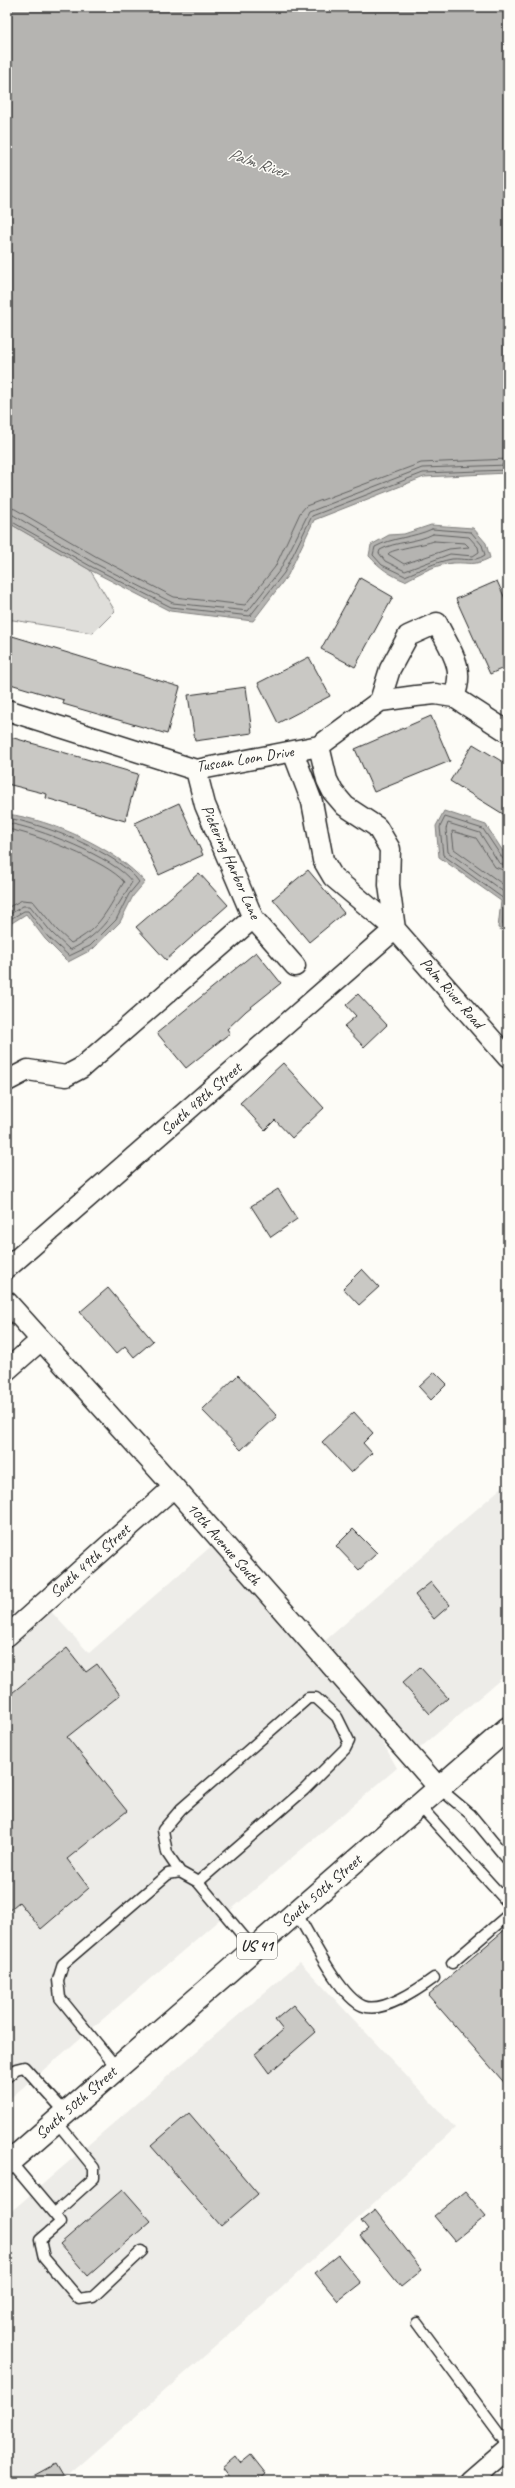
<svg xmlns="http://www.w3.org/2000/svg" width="515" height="2488" font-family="Caveat,sans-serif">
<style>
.built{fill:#edece8}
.green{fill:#dfdeda;stroke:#858482}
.water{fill:#b5b4b1;stroke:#7e7d7b}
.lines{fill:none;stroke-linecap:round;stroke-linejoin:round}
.shore{stroke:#626261;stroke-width:1}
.building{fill:#c9c8c4;stroke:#2b2b2b}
.lane-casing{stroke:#2b2b2b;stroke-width:13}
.street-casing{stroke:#2b2b2b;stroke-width:23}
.primary-casing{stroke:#2b2b2b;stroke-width:25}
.lane{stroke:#fdfcf7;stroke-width:10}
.street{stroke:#fdfcf7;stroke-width:20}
.primary{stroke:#fdfcf7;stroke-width:22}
.labels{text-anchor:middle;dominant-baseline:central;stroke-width:3;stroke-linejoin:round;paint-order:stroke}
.shield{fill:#fdfcf7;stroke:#6a6a68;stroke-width:1}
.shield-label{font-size:15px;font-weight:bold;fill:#2b2b2b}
.street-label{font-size:16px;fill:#2b2b2b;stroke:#fdfcf7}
.water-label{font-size:17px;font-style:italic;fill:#5b5b5a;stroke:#fdfcf7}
</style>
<rect width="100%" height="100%" fill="#fdfcf7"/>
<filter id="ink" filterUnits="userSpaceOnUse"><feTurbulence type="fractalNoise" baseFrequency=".025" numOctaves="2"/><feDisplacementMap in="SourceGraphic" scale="8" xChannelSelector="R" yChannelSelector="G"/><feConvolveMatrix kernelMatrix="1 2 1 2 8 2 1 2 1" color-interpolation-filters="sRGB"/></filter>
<g filter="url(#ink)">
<path class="built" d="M 508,1482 L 508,1673 L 420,1748 L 391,1725 L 319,1646 Z
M 216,1542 L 377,1732 L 397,1768 L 7,2101 L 7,1639 L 45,1605 L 89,1653 Z
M 300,1962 L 455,2128 L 274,2295 L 62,2481 L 7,2481 L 7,2215 Z"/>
<path class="green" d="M 7,522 L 90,570 L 115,611 L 93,633 L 7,619 Z"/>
<path class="water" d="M 7,7 L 508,7 L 508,473 L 424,477 L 314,520 L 288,575 L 253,621 L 170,611 L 90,570 L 7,522 Z
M 431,525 L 473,528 L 486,543 L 490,558 C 471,567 472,562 453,563 C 437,564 420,573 405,581 C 390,575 380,568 369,556 L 371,545 L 389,535 L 404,534 Z
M 444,811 L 486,825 L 508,859 L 508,933 L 498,928 L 501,901 L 439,857 L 436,826 Z
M 7,814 C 52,820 115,848 145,882 L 133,896 L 120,922 L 93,949 L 68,962 L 45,939 L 26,914 L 7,926 Z"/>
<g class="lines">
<path class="shore" d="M 7,507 L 15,509 L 97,557 L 174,597 L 245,605 L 275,567 L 300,513 L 306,506 L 421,463 L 508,459
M 7,513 L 13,515 L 94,563 L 173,603 L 248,611 L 280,570 L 309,512 L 422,468 L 508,465
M 7,519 L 92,567 L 171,607 L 250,616 L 284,573 L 312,516 L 423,473 L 508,470
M 432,529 L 471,532 L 482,545 L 485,555 C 473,563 464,558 452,559 C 435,562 420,570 405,576 L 382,565 L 373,555 L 375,547 C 393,537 413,538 432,529 Z
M 433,534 L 469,537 L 478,547 L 479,552 L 473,556 L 450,554 L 405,571 L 385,561 L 379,553 L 380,550 C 396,541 416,543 433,534 Z
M 434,541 L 465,543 L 469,547 L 449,549 L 404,564 L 388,554 C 391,549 424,545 434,541 Z
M 7,818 C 41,823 120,853 139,882 L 129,894 L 116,920 L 90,946 L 69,956 L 48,937 L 28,911 L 24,911 L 7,921
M 7,823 C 36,827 116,858 132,882 C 114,912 103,934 70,950 L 52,933 L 30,906 L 23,906 L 7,916
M 7,829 C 33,833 109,862 124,882 C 109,907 100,930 71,943 L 57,930 L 33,901 L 22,900 L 7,908
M 508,861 L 503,859 L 483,829 L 445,817 L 440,827 L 443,855 L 504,899 L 503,925 L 508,929
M 508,866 L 499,863 L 480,833 L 448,823 L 446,829 L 448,852 L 508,895
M 508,872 L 495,867 L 476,838 L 452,831 L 454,849 L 508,888"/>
</g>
<path class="building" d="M 360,578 L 393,597 L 355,667 L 321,649 Z
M 497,581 L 508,605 L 508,666 L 490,674 L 456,599 Z
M 9,635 L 180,687 L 167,734 L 63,704 L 64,700 L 7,683 L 7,644 Z
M 309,657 L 330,696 L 278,723 L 258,683 Z
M 246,687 L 252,733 L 195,741 L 188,695 Z
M 431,716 L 450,761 L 374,792 L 355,749 Z
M 7,736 L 138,774 L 125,821 L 46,798 L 47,794 L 7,784 Z
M 473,744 L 508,765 L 508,817 L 450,781 Z
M 179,803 L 203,855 L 159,875 L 135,823 Z
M 308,870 L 344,913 L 309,942 L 273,899 Z
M 199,873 L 228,905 L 166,960 L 136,927 Z
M 256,952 L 281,983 L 246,1011 L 227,1029 L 230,1033 L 186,1068 L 157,1033 Z
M 358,994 L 387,1025 L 364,1047 L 344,1026 L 356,1016 L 346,1005 Z
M 283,1063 L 324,1108 L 292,1138 L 275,1120 L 265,1130 L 240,1103 Z
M 278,1189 L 297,1219 L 271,1237 L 251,1206 Z
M 362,1269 L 379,1287 L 359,1305 L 343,1288 Z
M 108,1288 L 153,1341 L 134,1357 L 125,1346 L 116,1354 L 80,1312 Z
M 435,1372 L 447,1384 L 431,1400 L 419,1387 Z
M 238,1375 L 277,1416 L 241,1450 L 202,1410 Z
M 354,1412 L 373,1433 L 363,1443 L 372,1453 L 351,1473 L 322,1442 Z
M 353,1529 L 377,1553 L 359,1570 L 336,1546 Z
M 431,1582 L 450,1605 L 434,1619 L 415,1595 Z
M 67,1648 L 86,1672 L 97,1664 L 120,1695 L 67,1737 L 127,1811 L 67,1859 L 89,1888 L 41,1929 L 19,1902 L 7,1912 L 7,1697 Z
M 420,1667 L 448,1698 L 430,1714 L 402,1683 Z
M 508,1927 L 508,2087 L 428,1995 Z
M 293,2005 L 316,2032 L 269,2073 L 255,2054 L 283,2030 L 275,2020 Z
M 189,2113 L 258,2194 L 221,2226 L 151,2146 Z
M 123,2189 L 151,2221 L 88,2276 L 60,2244 Z
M 465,2191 L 486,2216 L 455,2241 L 434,2216 Z
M 375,2210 L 422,2270 L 401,2287 L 360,2236 L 368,2230 L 361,2221 Z
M 338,2255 L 361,2283 L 338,2301 L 315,2273 Z
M 251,2455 L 266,2474 L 258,2481 L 232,2481 L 222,2468 L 235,2457 L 240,2464 Z
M 56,2464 L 66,2481 L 25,2481 Z"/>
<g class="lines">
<g class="lane-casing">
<path id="lane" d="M 439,1788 L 470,1814 L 508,1860
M 419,1805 L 508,1903
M 180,1872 L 167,1853 L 163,1830 L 181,1809 L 308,1698 L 316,1698 L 337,1717 L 349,1741 L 345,1749 L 304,1790 L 198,1882
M 296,1912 C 310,1935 339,1996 363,2006 C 382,2014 419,1989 434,1978
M 452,1963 L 508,1915
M 117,2068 L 60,1998 L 58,1980 L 63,1964 L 168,1874 L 180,1872 L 198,1882 L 254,1949
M 7,2077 L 16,2069 L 24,2067 L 66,2113
M 8,2159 L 61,2222 L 40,2240 L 44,2258 L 79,2299 L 93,2297 L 142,2251
M 55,2213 L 94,2178 L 94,2168 L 56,2121
M 417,2323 L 508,2446"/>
</g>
<g class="street-casing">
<path id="street" d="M 380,701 L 390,669 L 408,636 L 437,623 C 450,650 466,667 454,697
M 7,710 L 196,770 L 319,746 L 380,701 L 416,696 L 435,694 L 454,697 L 508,732
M 319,746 L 327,780 L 333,792 L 345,806 L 377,827 L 390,849 L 389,885 L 395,929
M 293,752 L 312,802 L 323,860 L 333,877 L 395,929 L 508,1058
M 196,770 L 205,805 L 253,918 L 295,966
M 7,1081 L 28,1070 L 66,1076 L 81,1068 L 253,918
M 7,1268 L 395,929
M 7,1302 L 174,1487 L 439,1788
M 7,1370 L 41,1340
M 7,1636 L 174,1487
M 470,2481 L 508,2448"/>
</g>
<g class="primary-casing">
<path id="primary" d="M 7,2164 L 508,1728"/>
</g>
<use href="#lane" class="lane"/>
<use href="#street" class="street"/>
<use href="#primary" class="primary"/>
</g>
</g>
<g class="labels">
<rect class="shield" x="237" y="1933" width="40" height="26" rx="3"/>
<g class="shield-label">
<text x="257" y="1946">US 41</text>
</g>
<g class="street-label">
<text transform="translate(245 759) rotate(-9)">Tuscan Loon Drive</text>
<text transform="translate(231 862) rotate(66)">Pickering Harbor Lane</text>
<text transform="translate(452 993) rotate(49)">Palm River Road</text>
<text transform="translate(201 1099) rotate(-41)">South 48th Street</text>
<text transform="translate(224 1544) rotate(49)">10th Avenue South</text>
<text transform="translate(90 1561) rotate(-42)">South 49th Street</text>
<text transform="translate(321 1891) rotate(-41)">South 50th Street</text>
<text transform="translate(76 2103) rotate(-41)">South 50th Street</text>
</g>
<g class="water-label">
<text transform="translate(258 163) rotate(19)">Palm River</text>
</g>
</g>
<rect width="515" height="2488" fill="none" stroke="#fdfcf7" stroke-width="24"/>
<rect x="12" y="12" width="491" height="2464" fill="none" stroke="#2b2b2b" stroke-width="1.5" filter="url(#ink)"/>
</svg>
